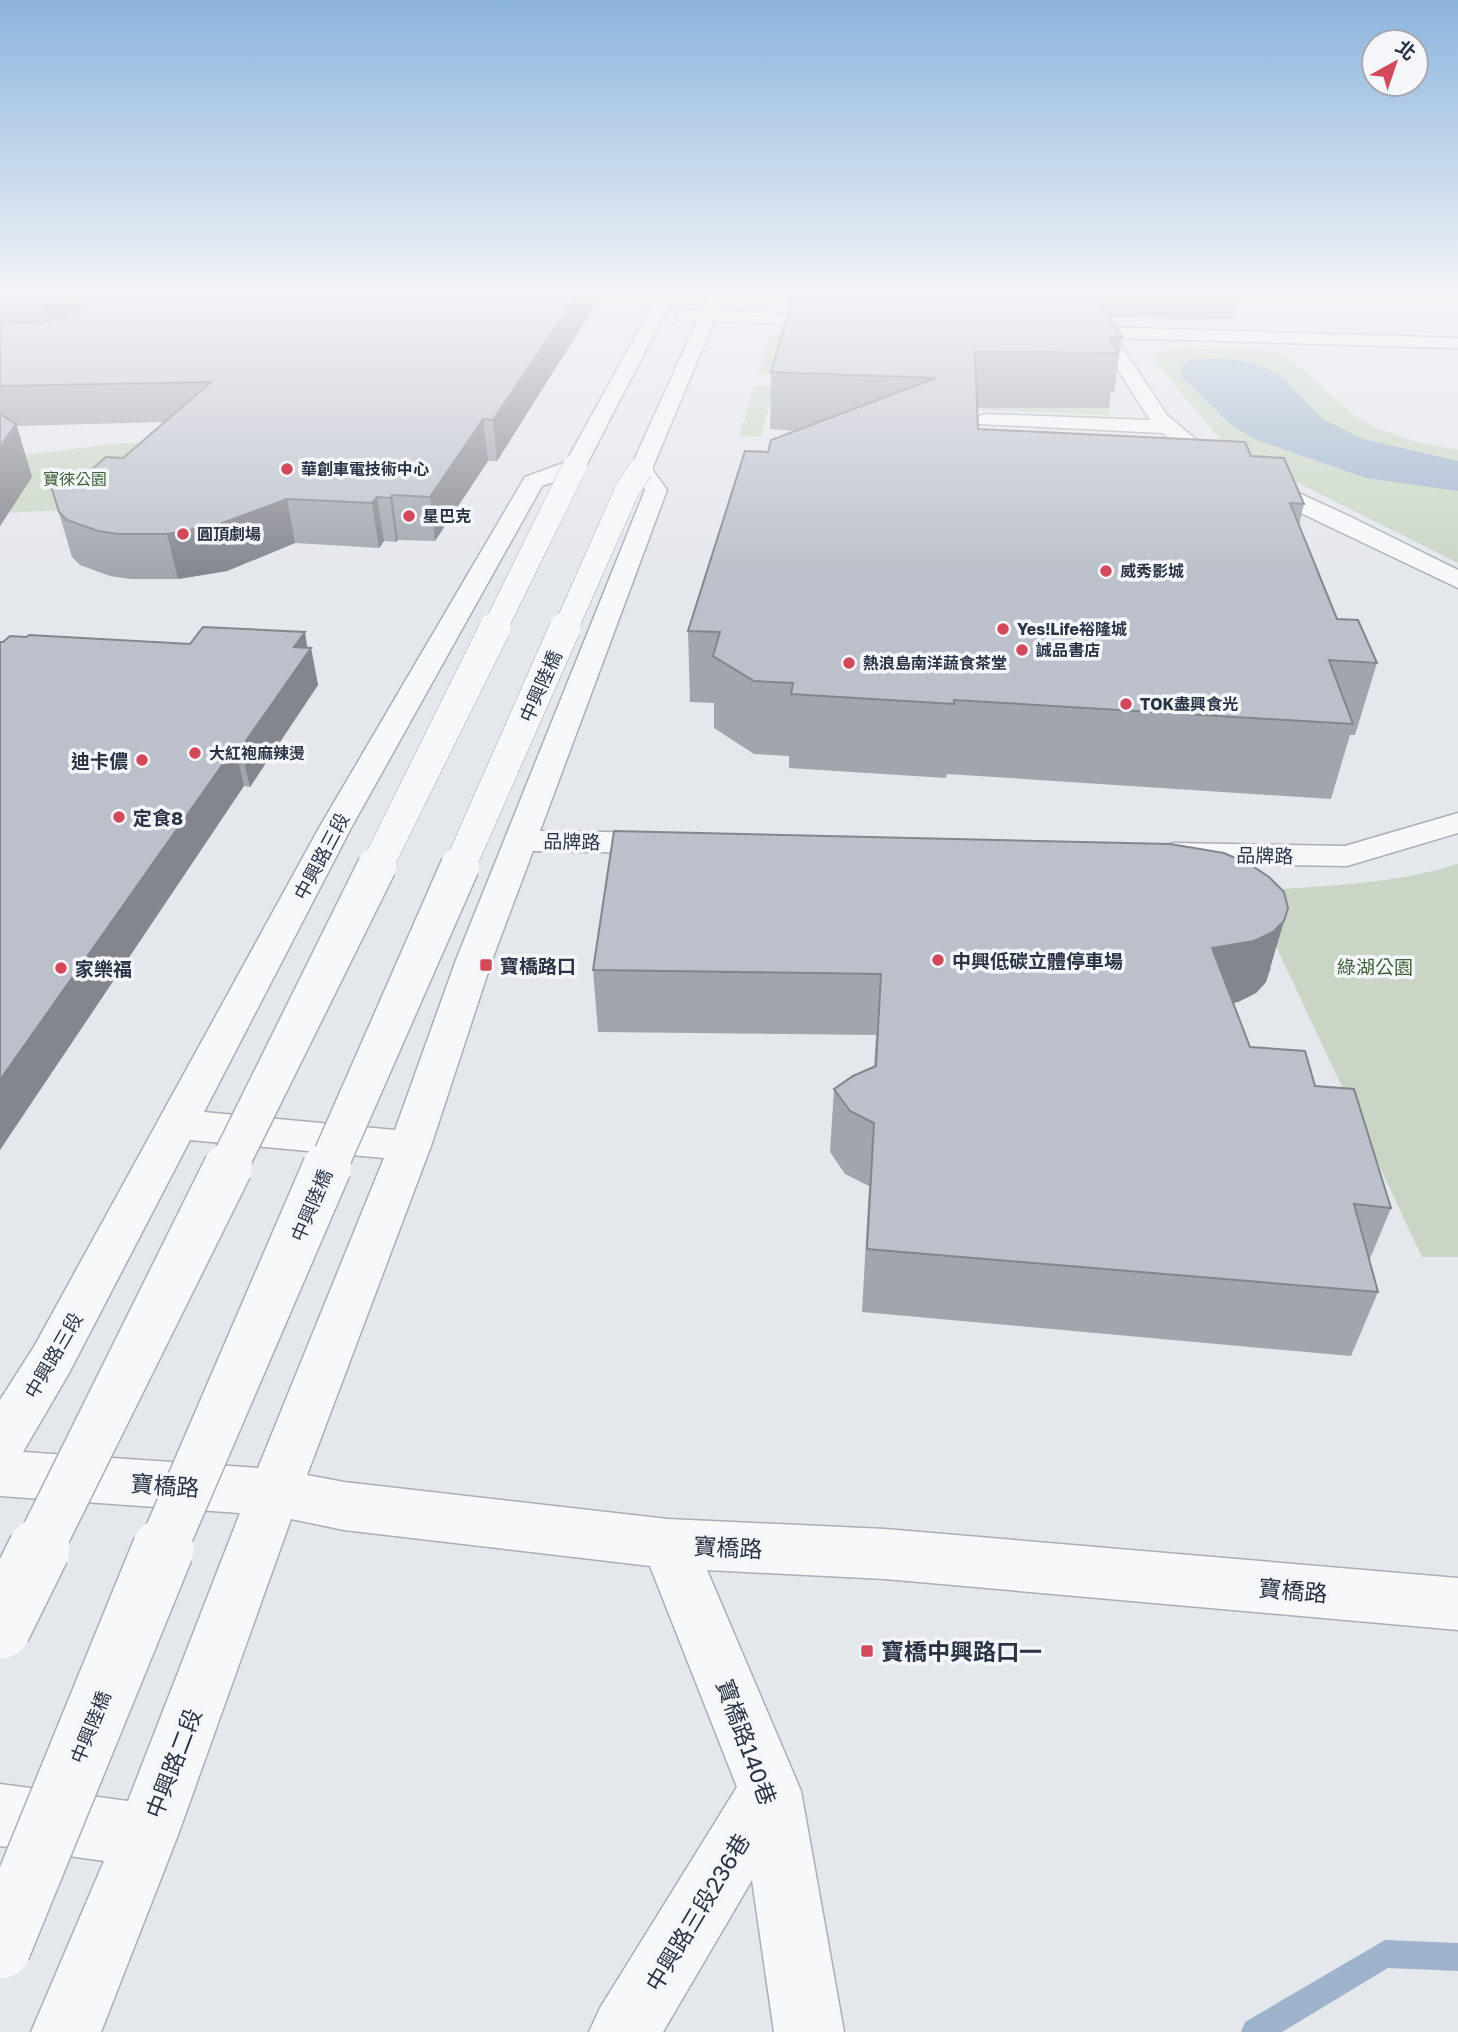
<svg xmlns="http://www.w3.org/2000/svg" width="1458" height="2032" font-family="'Golos Text','Noto Sans TC',sans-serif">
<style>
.green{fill:#c9d6c5}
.water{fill:#9fb4cc}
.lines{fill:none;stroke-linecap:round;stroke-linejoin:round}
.stream{fill:#9fb4cc;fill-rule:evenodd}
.minor-casing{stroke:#a9aeb7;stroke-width:3}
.minor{fill:#f7f8fa;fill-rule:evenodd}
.minor-bridge-far4-casing{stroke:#a9aeb7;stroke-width:25;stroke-linecap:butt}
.minor-bridge-far3-casing{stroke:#a9aeb7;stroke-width:32;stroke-linecap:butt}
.minor-bridge-far2-casing{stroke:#a9aeb7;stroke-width:41;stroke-linecap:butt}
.minor-bridge-far1-casing{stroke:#a9aeb7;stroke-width:51;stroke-linecap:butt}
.minor-bridge-casing{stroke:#a9aeb7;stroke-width:64;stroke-linecap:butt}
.minor-bridge-far4{stroke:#f7f8fa;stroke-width:24}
.minor-bridge-far3{stroke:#f7f8fa;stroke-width:31}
.minor-bridge-far2{stroke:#f7f8fa;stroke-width:38}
.minor-bridge-far1{stroke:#f7f8fa;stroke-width:48}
.minor-bridge{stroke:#f7f8fa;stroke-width:61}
.wall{fill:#a1a5ae}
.shaded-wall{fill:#83868d}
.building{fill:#bbc0ca;stroke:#83868d;stroke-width:2}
.poi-dot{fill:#d1495b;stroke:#f4f6f9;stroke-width:2.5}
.labels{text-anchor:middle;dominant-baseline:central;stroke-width:7;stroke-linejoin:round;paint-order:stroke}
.far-poi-label{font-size:16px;font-weight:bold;fill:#2b3445;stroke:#f4f6f9;text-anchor:start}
.far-park-label{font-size:16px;fill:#3f6138;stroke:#f4f6f9}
.street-label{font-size:19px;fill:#2b3445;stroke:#f4f6f9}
.poi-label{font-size:19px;font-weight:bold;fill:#2b3445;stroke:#f4f6f9;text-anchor:start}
.park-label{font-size:19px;fill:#3f6138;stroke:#f4f6f9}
.near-street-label{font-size:23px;fill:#2b3445;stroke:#f4f6f9}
.near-poi-label{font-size:23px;font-weight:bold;fill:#2b3445;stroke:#f4f6f9;text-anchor:start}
</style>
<rect width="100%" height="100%" fill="#e4e7ec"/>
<path class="green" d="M 1101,293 L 1317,293 L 1325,301 L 1107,301 Z
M 770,334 L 789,335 L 778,375 L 758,374 Z
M 982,343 L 1109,408 L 1110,415 L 980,410 Z
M 1182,348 L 1282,352 L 1353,414 L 1375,428 L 1420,443 L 1458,450 L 1458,563 L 1238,453 L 1222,441 L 1153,360 L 1154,353 Z
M 754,386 L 775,386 L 761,437 L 739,436 Z
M 121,443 L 147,444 L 92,509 L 0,513 L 0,458 Z
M 1458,864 L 1458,1257 L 1422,1257 L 1250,891 C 1319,886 1392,885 1458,864 Z"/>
<path class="water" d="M 1218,358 L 1250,362 L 1279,374 L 1323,419 L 1363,439 L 1458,461 L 1458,491 L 1366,478 L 1254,439 L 1229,423 L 1182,377 L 1182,366 L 1189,360 Z"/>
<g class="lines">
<path class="stream" d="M 1385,1940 L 1458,1943 L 1458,1971 L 1388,1968 L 1282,2032 L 1241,2032 L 1245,2022 Z"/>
<g class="minor-casing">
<path id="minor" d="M 659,293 L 675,293 L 586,466 L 583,471 L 542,486 L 351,828 L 204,1112 L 395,1130 L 456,960 L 645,490 L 630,469 L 697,321 L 678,319 L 675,315 L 684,310 L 702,310 L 710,293 L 726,293 L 719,311 L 846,317 L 849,321 L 846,325 L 840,326 L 714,321 L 652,469 L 667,490 L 540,831 L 663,833 L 675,836 L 680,843 L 675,850 L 663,853 L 533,851 L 492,960 L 431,1146 L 307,1475 L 344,1482 L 668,1519 L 885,1529 L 1458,1578 L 1458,1630 L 885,1579 L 707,1570 L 801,1791 L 844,2032 L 774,2032 L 752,1880 L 663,2032 L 589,2032 L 600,2008 L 737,1787 L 650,1566 L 344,1530 L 291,1519 L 178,1835 L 101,2032 L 31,2032 L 104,1861 L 0,1846 L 0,1784 L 128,1801 L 240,1513 L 0,1496 L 0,1400 L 35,1345 L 319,828 L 522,482 L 525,477 L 566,462 ZM 190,1140 L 384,1158 L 258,1468 L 23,1452 L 69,1373 Z
M 1068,326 L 1458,338 L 1458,348 L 1116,338 L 1167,415 L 1212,453 L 1351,517 L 1458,570 L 1458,588 L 1196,463 L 1163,433 L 979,424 L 976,420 L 979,416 L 986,414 L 1150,420 L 1097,337 L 1062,335 L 1059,331 L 1062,327 Z
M 1458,813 L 1458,833 L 1347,866 L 1174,863 L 1162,860 L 1157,853 L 1162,846 L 1174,843 L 1345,846 Z"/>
</g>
<use href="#minor" class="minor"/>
<g class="minor-bridge-far4-casing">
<path id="minor-bridge-far4" d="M 494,630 L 575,466
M 565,630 L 627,490 L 641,469"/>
</g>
<g class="minor-bridge-far3-casing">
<path id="minor-bridge-far3" d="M 376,868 L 495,628
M 459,868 L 565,628"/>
</g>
<g class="minor-bridge-far2-casing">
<path id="minor-bridge-far2" d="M 227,1169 L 377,866
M 327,1169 L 460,866"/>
</g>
<g class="minor-bridge-far1-casing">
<path id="minor-bridge-far1" d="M 38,1550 L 228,1167
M 162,1550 L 327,1167"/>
</g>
<g class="minor-bridge-casing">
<path id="minor-bridge" d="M 0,1628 L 39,1549
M 0,1948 L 163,1549"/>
</g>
<use href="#minor-bridge-far4" class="minor-bridge-far4"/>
<use href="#minor-bridge-far3" class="minor-bridge-far3"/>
<use href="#minor-bridge-far2" class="minor-bridge-far2"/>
<use href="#minor-bridge-far1" class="minor-bridge-far1"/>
<use href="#minor-bridge" class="minor-bridge"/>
</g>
<path class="wall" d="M 0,293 L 603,293 L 497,461 L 488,461 L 435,541 L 398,540 L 396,542 L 384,541 L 379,548 L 295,543 L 227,571 L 178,579 L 130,579 L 110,576 L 80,565 L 72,557 L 49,479 L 83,477 L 123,458 L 164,422 L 17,426 L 32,477 L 0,526 Z
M 754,293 L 1239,293 L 1234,319 L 1109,317 L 1122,337 L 1114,392 L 1111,392 L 1109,408 L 977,408 L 978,429 L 1251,456 L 1304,504 L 1299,525 L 1337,619 L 1377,663 L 1355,735 L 1350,735 L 1331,799 L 947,774 L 946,778 L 789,768 L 789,756 L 754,754 L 714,728 L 714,703 L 690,702 L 688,631 L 768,452 L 797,431 L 770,429 L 771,372 L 792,300 L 754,298 Z
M 190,644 L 311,648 L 318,685 L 250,787 L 244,786 Z
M 1271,968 L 1266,982 L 1256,993 L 1238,1002 L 1233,1003 L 1250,1047 L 1315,1086 L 1391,1208 L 1369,1261 L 1378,1292 L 1351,1356 L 862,1312 L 869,1186 L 845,1174 L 830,1152 L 834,1089 L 874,1067 L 876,1035 L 598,1032 L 593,970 Z"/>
<path class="shaded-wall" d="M 69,293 L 107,293 L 53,341 L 43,305 Z
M 579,293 L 603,293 L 497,461 L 493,420 Z
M 483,419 L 488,461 L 435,541 L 430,497 Z
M 16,424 L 32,477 L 0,526 L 0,447 Z
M 392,495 L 398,540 L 396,542 L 390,498 Z
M 377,497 L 384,541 L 379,548 L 372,503 Z
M 287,499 L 295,543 L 227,571 L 178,579 L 167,534 Z
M 305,632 L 308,652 L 311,648 L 318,685 L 250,787 L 241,748 L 294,647 Z
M 235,747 L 244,786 L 0,1150 L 0,1080 Z
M 1288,908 L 1266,982 L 1256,993 L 1238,1002 L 1196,1009 L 1212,948 Z"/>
<path class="building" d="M 0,293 L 69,293 L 61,302 L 43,305 L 0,307 Z
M 93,293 L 579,293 L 493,420 L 483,419 L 430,497 L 392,495 L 390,498 L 377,497 L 372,503 L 287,499 L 217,525 L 167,534 L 118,534 L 98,531 L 67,520 L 59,512 L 49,479 L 83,477 L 106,457 L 123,458 L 211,382 L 0,386 L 0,323 L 43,322 L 75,314 Z
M 794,293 L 1094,293 L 1122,337 L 1110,337 L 1117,353 L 975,352 L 978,429 L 1245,442 L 1251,456 L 1284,458 L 1304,504 L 1290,503 L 1337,619 L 1358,620 L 1377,663 L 1329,660 L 1353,724 L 954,700 L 954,704 L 791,694 L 793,683 L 754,681 L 713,656 L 720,632 L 688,631 L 745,451 L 768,452 L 771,440 L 936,378 L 771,372 Z
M 0,414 L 16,424 L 0,447 Z
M 203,627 L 305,632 L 294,647 L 311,648 L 241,748 L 235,747 L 0,1080 L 0,642 L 3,642 L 10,636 L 26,637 L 29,635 L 190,644 Z
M 614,831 L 1170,844 L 1224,853 L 1251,865 L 1269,877 L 1284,892 L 1288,908 L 1284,921 L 1273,932 L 1254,941 L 1212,948 L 1250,1047 L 1305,1051 L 1315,1086 L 1354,1089 L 1391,1208 L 1354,1204 L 1378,1292 L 867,1249 L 874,1123 L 850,1111 L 834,1089 L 853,1076 L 876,1066 L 881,974 L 593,970 Z"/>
<linearGradient id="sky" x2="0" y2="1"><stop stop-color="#8bb4dd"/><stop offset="0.51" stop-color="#f3f4f6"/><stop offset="1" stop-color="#f3f4f6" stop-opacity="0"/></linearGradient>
<rect width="1458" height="577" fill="url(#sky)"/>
<g class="poi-dot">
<circle cx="287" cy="469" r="7"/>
<circle cx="409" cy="516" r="7"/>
<circle cx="183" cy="534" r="7"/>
<circle cx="1106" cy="571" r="7"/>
<circle cx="1003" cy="629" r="7"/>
<circle cx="1022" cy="650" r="7"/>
<circle cx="849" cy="663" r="7"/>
<circle cx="1126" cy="704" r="7"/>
<circle cx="195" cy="753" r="7"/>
<circle cx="142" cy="760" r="7"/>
<circle cx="119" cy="817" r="7"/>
<circle cx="938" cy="960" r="7"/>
<rect x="479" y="958" width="14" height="14" rx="3.5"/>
<circle cx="61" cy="968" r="7"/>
<rect x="860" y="1644" width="14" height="14" rx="3.5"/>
</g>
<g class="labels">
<g class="far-poi-label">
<text x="301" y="469">華創車電技術中心</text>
<text x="423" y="516">星巴克</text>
<text x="197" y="534">圓頂劇場</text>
<text x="1120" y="571">威秀影城</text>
<text x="1017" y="629">Yes!Life裕隆城</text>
<text x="1036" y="650">誠品書店</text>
<text x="863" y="663">熱浪島南洋蔬食茶堂</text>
<text x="1140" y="704">TOK盡興食光</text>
<text x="209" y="753">大紅袍麻辣燙</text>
</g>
<g class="far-park-label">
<text x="75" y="479">寶徠公園</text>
</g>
<g class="street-label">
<text transform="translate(540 686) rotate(-66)">中興陸橋</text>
<text transform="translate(572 841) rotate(1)">品牌路</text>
<text transform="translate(1265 855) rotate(1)">品牌路</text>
<text transform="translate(321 856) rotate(-62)">中興路三段</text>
<text transform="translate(311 1205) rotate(-67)">中興陸橋</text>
<text transform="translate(53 1355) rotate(-60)">中興路三段</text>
<text transform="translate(90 1727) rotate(-68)">中興陸橋</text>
</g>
<g class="poi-label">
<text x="128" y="760" text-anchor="end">迪卡儂</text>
<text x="133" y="817">定食8</text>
<text x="952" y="960">中興低碳立體停車場</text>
<text x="500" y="965">寶橋路口</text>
<text x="75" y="968">家樂福</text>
</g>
<g class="park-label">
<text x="1375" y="966">綠湖公園</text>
</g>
<g class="near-street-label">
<text transform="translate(165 1485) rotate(4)">寶橋路</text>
<text transform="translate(728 1547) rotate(3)">寶橋路</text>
<text transform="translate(1293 1590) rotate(5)">寶橋路</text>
<text transform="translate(747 1742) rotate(70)">寶橋路140巷</text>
<text transform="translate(173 1763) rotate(-69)">中興路二段</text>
<text transform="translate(697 1912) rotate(-59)">中興路三段236巷</text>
</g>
<g class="near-poi-label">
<text x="881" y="1651">寶橋中興路口一</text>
</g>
</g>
<g transform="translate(1395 63) rotate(40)"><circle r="33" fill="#f4f6f9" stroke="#a4a8b1" stroke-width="2"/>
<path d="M0-5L12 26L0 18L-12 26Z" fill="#d1495b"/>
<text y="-10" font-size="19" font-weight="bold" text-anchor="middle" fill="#2b3445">北</text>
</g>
</svg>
